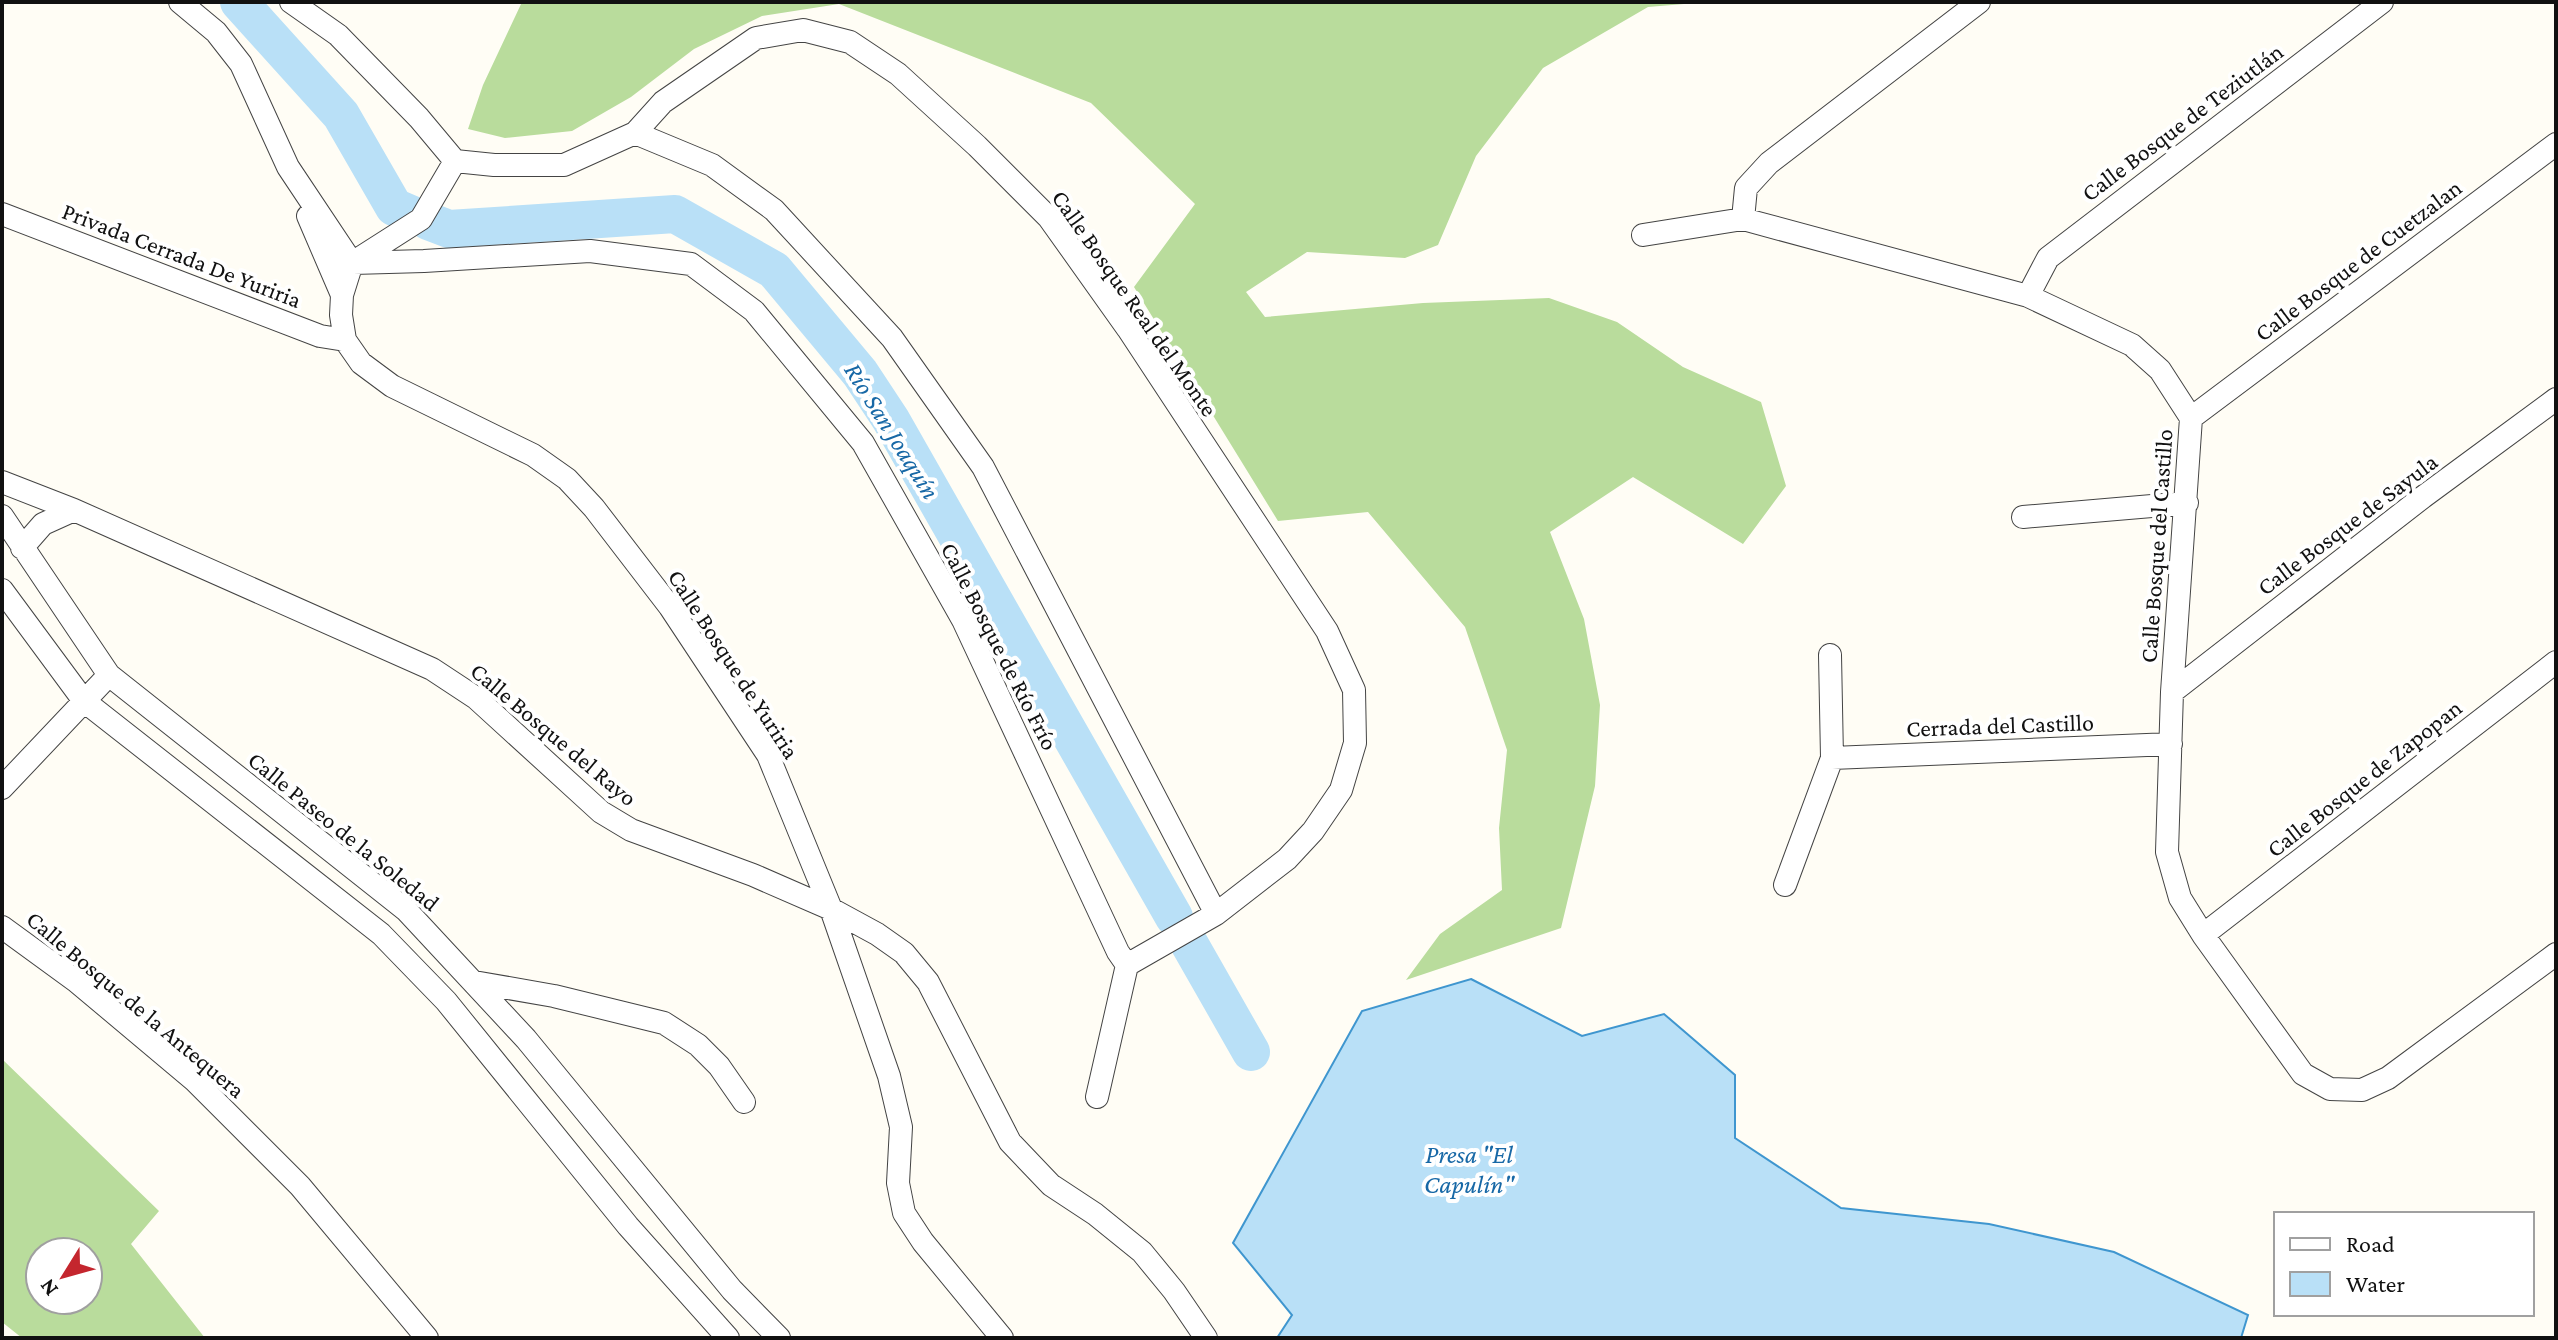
<svg xmlns="http://www.w3.org/2000/svg" width="2558" height="1340" font-family="'Crimson Pro',serif">
<style>
.forest{fill:#b9dc9c;fill-rule:evenodd}
.water{fill:#b9e0f7;stroke:#3f96cf;stroke-width:2}
.lines{fill:none;stroke-linecap:round;stroke-linejoin:round}
.river{stroke:#b9e0f7;stroke-width:38}
.street-casing{stroke:#444;stroke-width:24}
.street{stroke:#fff;stroke-width:22}
.labels{text-anchor:middle;dominant-baseline:central;stroke-width:8;stroke-linejoin:round;paint-order:stroke}
.street-label{font-size:24px;fill:#111;stroke:#fff}
.water-label{font-size:26px;font-style:italic;fill:#1768a6;stroke:#fff}
</style>
<rect width="100%" height="100%" fill="#fffdf5"/>
<path class="forest" d="M 522,2 L 1708,2 L 1648,7 L 1543,68 L 1476,156 L 1438,245 L 1405,258 L 1307,252 L 1246,292 L 1265,317 L 1423,303 L 1549,298 L 1617,322 L 1683,367 L 1761,402 L 1786,486 L 1743,544 L 1633,477 L 1550,532 L 1584,619 L 1600,705 L 1595,786 L 1561,928 L 1406,980 L 1440,934 L 1502,890 L 1499,828 L 1507,750 L 1465,627 L 1368,512 L 1278,521 L 1134,287 L 1195,204 L 1091,103 L 839,4 L 762,16 L 694,49 L 631,97 L 572,131 L 505,138 L 468,129 L 483,85 Z
M 2,1059 L 159,1211 L 131,1244 L 205,1338 L 22,1338 L 2,1322 ZM 40,1252 L 88,1252 L 88,1300 L 40,1300 Z"/>
<path class="water" d="M 1471,979 L 1582,1036 L 1664,1014 L 1735,1075 L 1735,1138 L 1841,1208 L 1989,1224 L 2114,1252 L 2248,1315 L 2241,1338 L 1277,1338 L 1292,1315 L 1233,1243 L 1362,1011 Z"/>
<g class="lines">
<path class="river" d="M 239,2 L 341,115 L 394,207 L 415,216
M 428,221 L 449,229 L 675,214 L 774,270 L 860,373 L 891,420 L 1174,917
M 1190,945 L 1251,1052"/>
<g class="street-casing">
<path id="street" d="M 180,2 L 216,32 L 241,64 L 288,167 L 352,263
M 291,2 L 338,35 L 419,118 L 455,161
M 635,133 L 712,165 L 774,210 L 892,338 L 983,467 L 1216,914
M 2,214 L 320,336 L 345,340
M 308,216 L 342,295
M 1743,219 L 1746,188 L 1769,163 L 1979,2
M 1643,235 L 1743,219 L 2028,296 L 2132,345 L 2160,370 L 2191,418 L 2172,692 L 2167,852 L 2180,898 L 2203,935 L 2303,1074 L 2330,1089 L 2362,1090 L 2388,1078 L 2556,954
M 352,263 L 421,219 L 455,161 L 494,165 L 564,165 L 635,133 L 663,102 L 756,38 L 803,30 L 850,42 L 898,74 L 977,146 L 1049,218 L 1128,329 L 1327,631 L 1354,690 L 1355,743 L 1341,790 L 1313,831 L 1287,859 L 1216,914 L 1127,965
M 352,263 L 342,295 L 341,315 L 345,340 L 361,363 L 392,386 L 533,455 L 567,479 L 594,508 L 670,607 L 768,755 L 831,909 L 889,1076 L 901,1127 L 898,1183 L 904,1213 L 923,1242 L 1002,1338
M 353,263 L 424,261 L 590,251 L 691,264 L 754,311 L 863,443 L 963,620 L 1118,952 L 1127,965 L 1097,1097
M 2028,296 L 2048,258 L 2382,2
M 2191,418 L 2556,144
M 2,482 L 74,510 L 432,669 L 476,698 L 601,812 L 631,830 L 753,875 L 831,909 L 877,934 L 904,953 L 928,982 L 1010,1142 L 1051,1185 L 1095,1214 L 1142,1252 L 1174,1291 L 1206,1338
M 2,516 L 109,675 L 406,910 L 526,1039 L 732,1290 L 779,1338
M 2023,517 L 2187,503
M 22,548 L 43,524 L 74,510
M 2,590 L 84,701 L 381,934 L 446,1001 L 628,1226 L 728,1338
M 2172,692 L 2423,497 L 2556,399
M 1832,758 L 2171,744
M 2,788 L 109,675
M 1785,885 L 1832,758 L 1830,655
M 2,927 L 76,981 L 194,1080 L 300,1186 L 427,1338
M 2203,935 L 2556,662
M 474,982 L 554,996 L 664,1023 L 698,1045 L 719,1066 L 744,1102"/>
</g>
<use href="#street" class="street"/>
</g>
<g class="labels">
<g class="street-label">
<text transform="translate(2182 122) rotate(-37)">Calle Bosque de Teziutlán</text>
<text transform="translate(182 255) rotate(21)">Privada Cerrada De Yuriria</text>
<text transform="translate(2358 260) rotate(-37)">Calle Bosque de Cuetzalan</text>
<text transform="translate(1135 303) rotate(55)">Calle Bosque Real del Monte</text>
<text transform="translate(2347 524) rotate(-37)">Calle Bosque de Sayula</text>
<text transform="translate(2156 546) rotate(-86)">Calle Bosque del Castillo</text>
<text transform="translate(1000 646) rotate(63)">Calle Bosque de Río Frío</text>
<text transform="translate(734 664) rotate(57)">Calle Bosque de Yuriria</text>
<text transform="translate(2000 725) rotate(-2)">Cerrada del Castillo</text>
<text transform="translate(554 734) rotate(40)">Calle Bosque del Rayo</text>
<text transform="translate(2364 778) rotate(-38)">Calle Bosque de Zapopan</text>
<text transform="translate(344 831) rotate(39)">Calle Paseo de la Soledad</text>
<text transform="translate(136 1004) rotate(40)">Calle Bosque de la Antequera</text>
</g>
<g class="water-label">
<text transform="translate(892 431) rotate(58)">Río San Joaquín</text>
<text x="1469" y="1154">Presa "El<tspan x="1469" dy="30">Capulín"</tspan></text>
</g>
</g>
<rect width="2558" height="1340" fill="none" stroke="#111111" stroke-width="8"/>
<rect x="2274" y="1212" width="260" height="104" fill="#ffffff" stroke="#a0a0a0" stroke-width="2"/>
<rect x="2290" y="1238" width="40" height="12" fill="#ffffff" stroke="#a0a0a0" stroke-width="2"/>
<text x="2346" y="1252" font-size="24" fill="#111111">Road</text>
<rect x="2290" y="1272" width="40" height="24" fill="#b9e0f7" stroke="#a0a0a0" stroke-width="2"/>
<text x="2346" y="1292" font-size="24" fill="#111111">Water</text>
<g transform="translate(64 1276) rotate(233)"><circle r="38" fill="#ffffff" stroke="#a0a0a0" stroke-width="2"/>
<path d="M0-6L14 30L0 20L-14 30Z" fill="#c4262e"/>
<text y="-12" font-size="22" font-weight="bold" text-anchor="middle" fill="#111111">N</text>
</g>
</svg>
